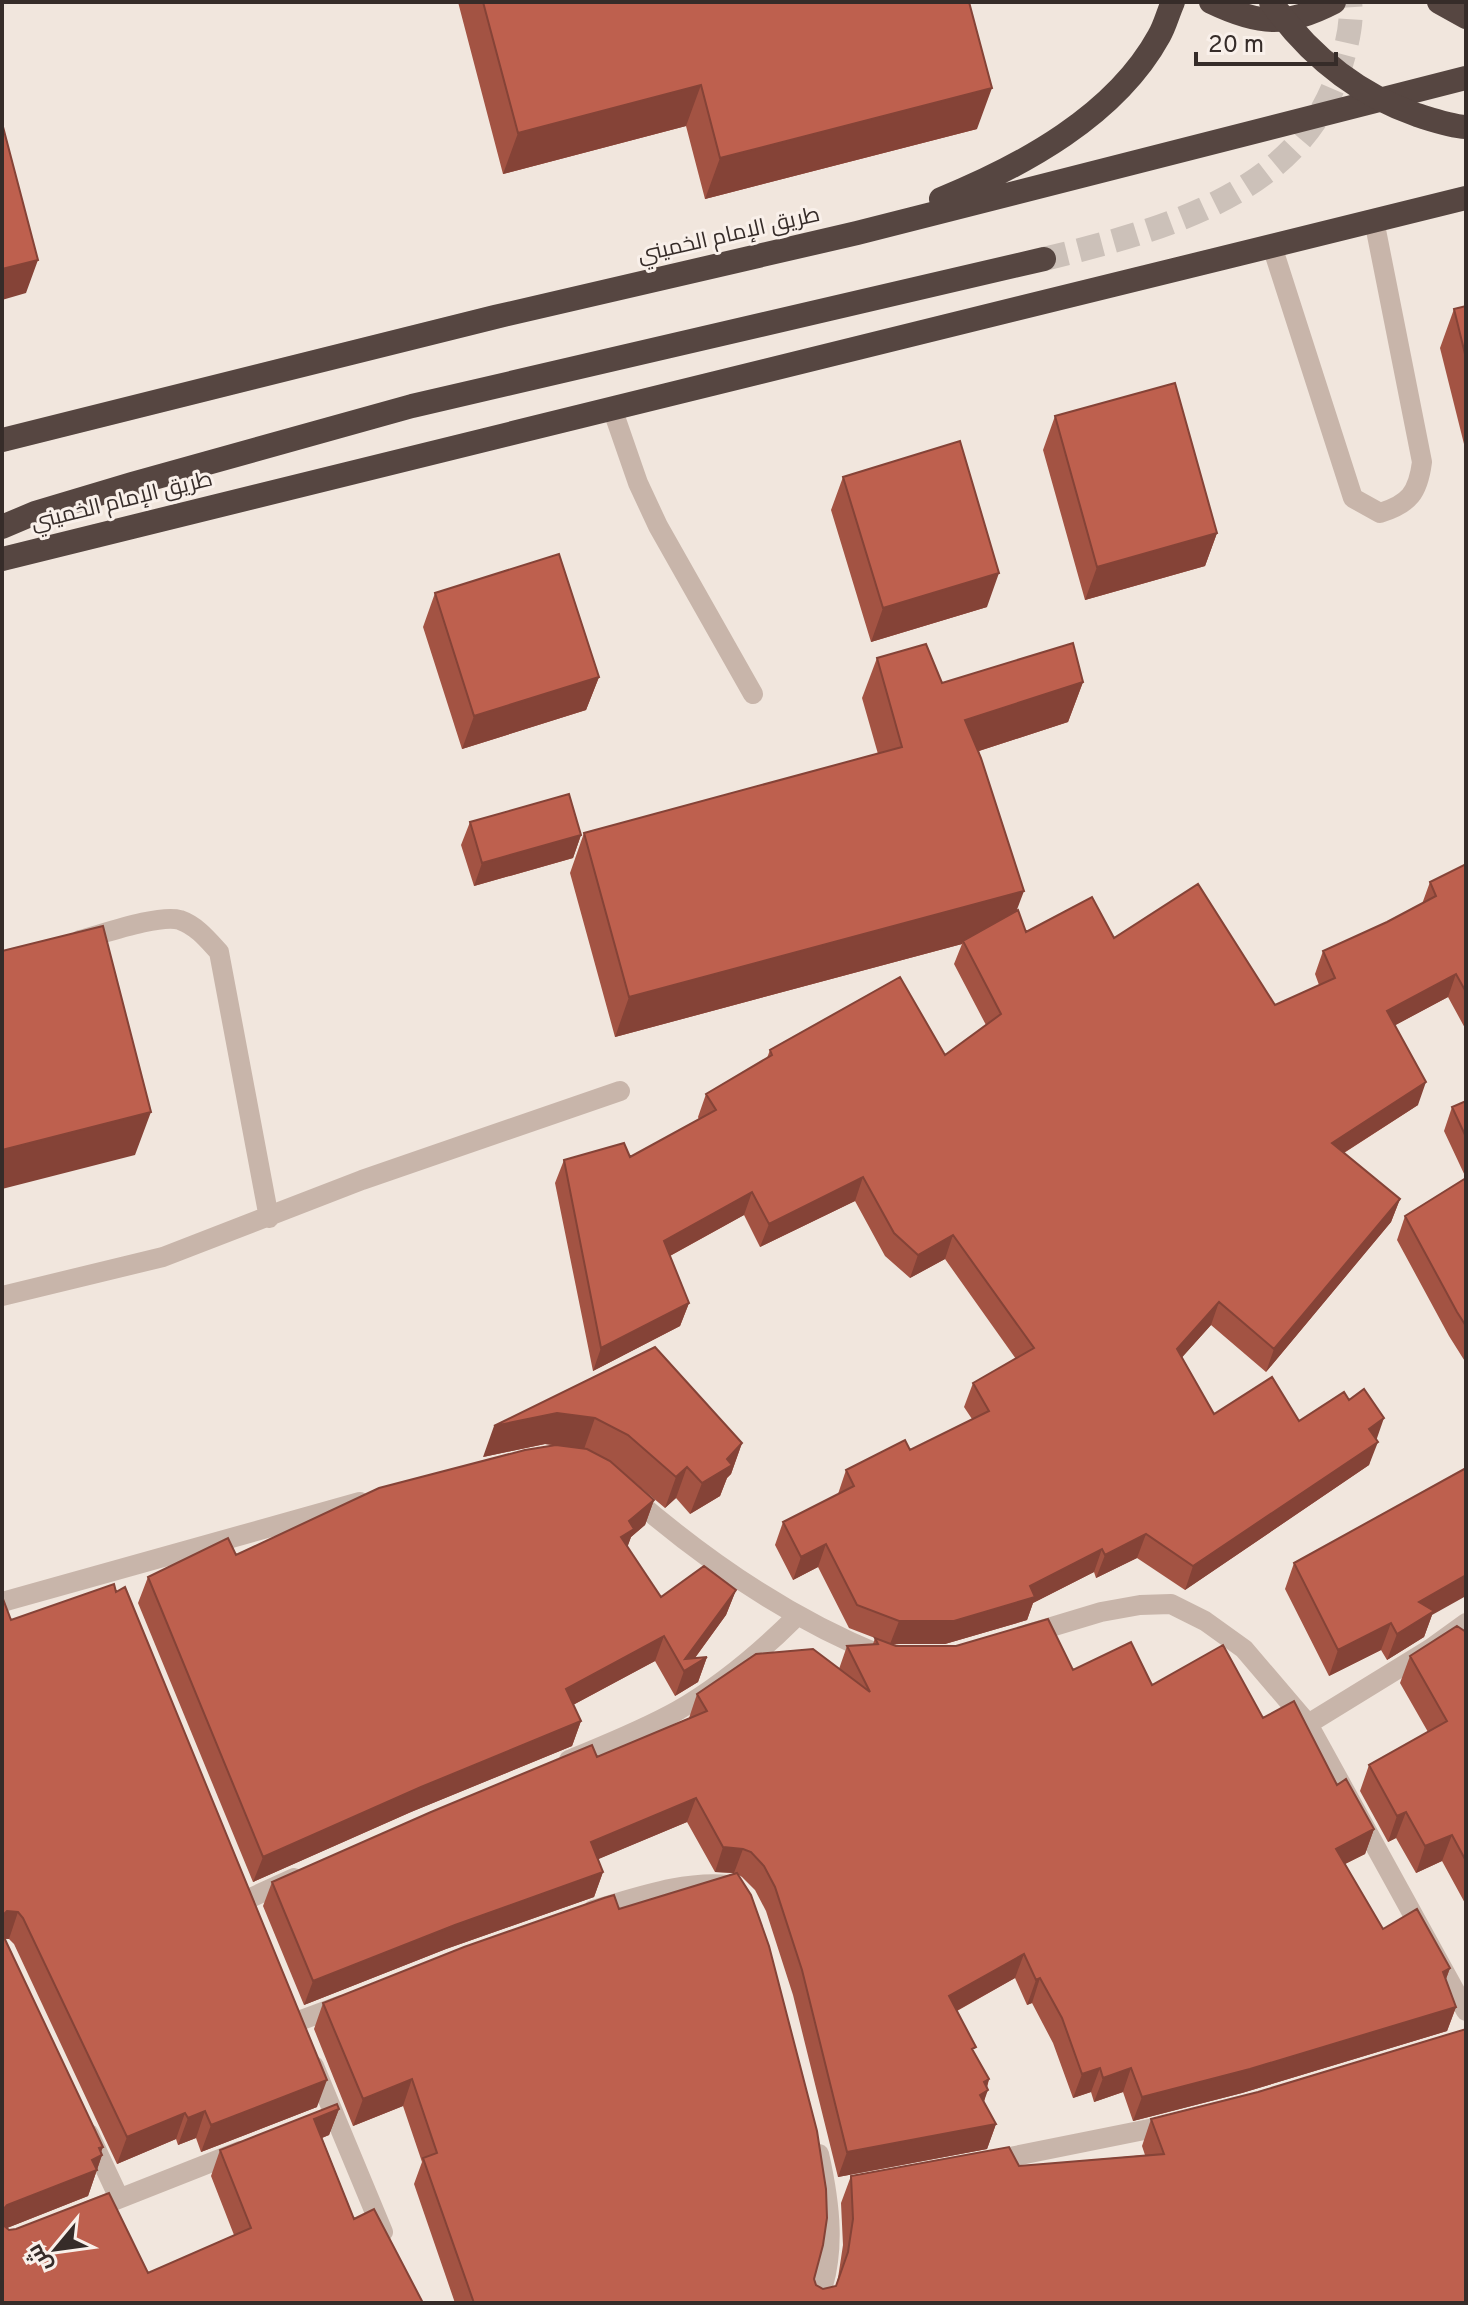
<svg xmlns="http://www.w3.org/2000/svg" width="1468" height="2305" font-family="Overpass,Cairo,sans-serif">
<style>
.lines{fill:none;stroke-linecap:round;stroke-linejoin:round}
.highway-tunnel{stroke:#ccc1b9;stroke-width:24;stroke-dasharray:24 12;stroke-linecap:butt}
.minor{stroke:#c8b5aa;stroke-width:20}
.highway{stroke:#564641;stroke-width:24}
.highway-bridge{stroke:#564641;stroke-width:24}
.wall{fill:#a35343}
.shaded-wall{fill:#854337}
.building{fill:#be604e;stroke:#854337;stroke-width:2}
.labels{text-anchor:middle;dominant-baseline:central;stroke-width:6;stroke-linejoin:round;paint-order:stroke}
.street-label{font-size:22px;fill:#362c29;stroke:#f9f0ea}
</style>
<rect width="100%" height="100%" fill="#f1e6dd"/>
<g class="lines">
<path class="highway-tunnel" d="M 1044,259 C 1158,231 1302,195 1340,68 C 1346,48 1353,23 1350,2"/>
<path class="minor" d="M 1272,246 L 1353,498 L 1380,513 C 1409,504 1418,493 1422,462 L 1374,220
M 612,408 L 638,483 L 658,526 L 753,694
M 80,940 C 103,934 159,914 180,920 C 197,926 208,940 219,952 L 269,1218
M 2,1296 L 163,1257 L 362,1180 L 620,1091
M 631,1496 C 706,1561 790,1619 883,1656
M 2,1602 L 360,1502
M 1028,1634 L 1101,1612 L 1140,1605 L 1171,1604 L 1205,1621 L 1244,1649 L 1308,1724 L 1466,2011
M 1308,1724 L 1430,1649 L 1466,1623
M 569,1760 C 605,1745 643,1730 677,1711 C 722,1685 761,1652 798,1615
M 246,1900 L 294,1878
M 593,1910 C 636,1898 684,1880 729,1885
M 296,2022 L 342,2005
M 314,2066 L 383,2232
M 89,2134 L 119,2198
M 990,2161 L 1174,2124
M 88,2211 L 240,2151
M 817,2303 C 837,2255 830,2203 819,2154"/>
<path class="highway" d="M 1211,2 C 1259,25 1286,27 1334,2
M 1439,2 L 1466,17
M 941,199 C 1022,166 1115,116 1159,36 C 1165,26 1168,13 1173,2
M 2,440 L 495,317 L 857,233 L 1466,78
M 2,527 L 35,513 L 132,484 L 412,406 L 1044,259
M 2,559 L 1466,198"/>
<path class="highway-bridge" d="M 1271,2 C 1308,54 1357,94 1417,115 C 1433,120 1450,126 1466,127"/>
</g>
<path class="wall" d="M 458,2 L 969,2 L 977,129 L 705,199 L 686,126 L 503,174 Z
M 1466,306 L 1466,452 L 1440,348 L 1454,309 Z
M 1055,416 L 1217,533 L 1205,566 L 1085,600 L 1043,450 Z
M 843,477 L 987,607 L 871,642 L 831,510 Z
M 435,593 L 599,677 L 586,710 L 462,749 L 423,627 Z
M 877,658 L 942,683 L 1083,682 L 1068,722 L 979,751 L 1017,911 L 1026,932 L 1114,938 L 1275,1005 L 1319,985 L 1315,974 L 1323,951 L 1387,922 L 1422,904 L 1430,882 L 1466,864 L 1466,1030 L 1448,997 L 1395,1025 L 1418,1105 L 1344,1153 L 1400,1199 L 1391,1222 L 1266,1372 L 1211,1325 L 1182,1357 L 1214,1414 L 1299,1421 L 1376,1440 L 1369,1465 L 1185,1590 L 1137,1558 L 1096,1578 L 1094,1572 L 1033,1603 L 1027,1620 L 945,1644 L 892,1644 L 1073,1670 L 1152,1685 L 1263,1718 L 1337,1785 L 1374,1829 L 1365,1854 L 1345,1864 L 1383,1929 L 1450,1968 L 1446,1979 L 1456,2007 L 1447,2031 L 1242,2093 L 1133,2121 L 1123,2092 L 1094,2102 L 1091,2092 L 1073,2098 L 1053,2043 L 1032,2003 L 1027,2005 L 1015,1978 L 957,2011 L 974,2052 L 989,2079 L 984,2102 L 996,2124 L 987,2149 L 838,2177 L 793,1995 L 766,1911 L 755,1890 L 742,1877 L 739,1875 L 814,2279 L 816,2285 L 823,2289 L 836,2286 L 838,2278 L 843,2245 L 841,2203 L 851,2176 L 1019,2166 L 1145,2155 L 1142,2146 L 1151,2119 L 1466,2303 L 455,2303 L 414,2184 L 422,2162 L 403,2106 L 353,2126 L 314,2029 L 323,2003 L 735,1873 L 715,1872 L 687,1822 L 598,1859 L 603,1872 L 594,1897 L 446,1949 L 304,2005 L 263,1906 L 272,1882 L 597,1757 L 689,1718 L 697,1694 L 839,1669 L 847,1646 L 873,1644 L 875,1638 L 849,1628 L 818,1567 L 793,1580 L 775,1545 L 783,1522 L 838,1494 L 846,1470 L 910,1450 L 972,1419 L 964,1407 L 973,1383 L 1016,1359 L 945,1259 L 910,1278 L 885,1256 L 855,1201 L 760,1247 L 744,1215 L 670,1256 L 689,1303 L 680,1326 L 593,1371 L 555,1183 L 564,1160 L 630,1157 L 699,1120 L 698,1117 L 706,1094 L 767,1058 L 770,1050 L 945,1055 L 986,1025 L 954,964 L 962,944 L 615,1037 L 570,873 L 584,833 L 878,754 L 862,698 Z
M 470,822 L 581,835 L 573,858 L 474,886 L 461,845 Z
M 1466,1101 L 1466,1178 L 1444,1131 L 1452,1107 Z
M 1466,1178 L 1466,1363 L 1449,1336 L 1397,1240 L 1405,1216 Z
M 655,1347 L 742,1443 L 731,1474 L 727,1478 L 720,1496 L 690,1514 L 676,1498 L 665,1508 L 614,1465 L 654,1500 L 645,1525 L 631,1537 L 627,1547 L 661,1597 L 736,1590 L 726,1615 L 695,1658 L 707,1657 L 698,1682 L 675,1696 L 655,1661 L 573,1705 L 581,1721 L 572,1746 L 411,1812 L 253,1882 L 138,1603 L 148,1577 L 236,1555 L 554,1445 L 545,1444 L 483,1457 Z
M 1294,1563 L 1432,1615 L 1424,1637 L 1387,1660 L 1381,1650 L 1329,1676 L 1285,1589 Z
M 2,1599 L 11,1620 L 317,2107 L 201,2152 L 196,2138 L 178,2145 L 176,2139 L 117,2164 L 14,1944 L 9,1939 L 4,1939 L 103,2147 L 101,2152 L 102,2155 L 88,2196 L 7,2228 L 9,2230 L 148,2273 L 234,2235 L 211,2176 L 220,2150 L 339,2109 L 329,2135 L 322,2138 L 354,2219 L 423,2303 L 2,2303 Z
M 1466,1632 L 1466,1905 L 1442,1861 L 1416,1873 L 1396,1838 L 1388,1842 L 1360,1791 L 1369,1765 L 1428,1732 L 1400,1683 L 1410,1656 Z"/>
<path class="shaded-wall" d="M 701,85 L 686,126 L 503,174 L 518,133 Z
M 992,88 L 977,129 L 705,199 L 720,158 Z
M 38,260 L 26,293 L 2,300 L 2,269 Z
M 1217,533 L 1205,566 L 1085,600 L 1097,567 Z
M 999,573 L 987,607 L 871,642 L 883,608 Z
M 599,677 L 586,710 L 462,749 L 474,716 Z
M 1083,682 L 1068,722 L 951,760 L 965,720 Z
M 581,835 L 573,858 L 474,886 L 482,863 Z
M 1024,891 L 1009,931 L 963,941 L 962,944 L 615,1037 L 629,997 Z
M 1456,974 L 1448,997 L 1379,1034 L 1387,1011 Z
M 1426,1082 L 1418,1105 L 1323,1166 L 1332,1143 Z
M 151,1112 L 135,1155 L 2,1189 L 2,1150 Z
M 863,1177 L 855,1201 L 760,1247 L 769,1224 Z
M 752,1192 L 744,1215 L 655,1264 L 664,1241 Z
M 1400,1199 L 1391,1222 L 1266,1372 L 1274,1349 Z
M 953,1235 L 945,1259 L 910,1278 L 918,1255 Z
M 1219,1302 L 1211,1325 L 1169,1372 L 1177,1349 Z
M 689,1303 L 680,1326 L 593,1371 L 601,1348 Z
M 557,1413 L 595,1418 L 584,1449 L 545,1444 L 483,1457 L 494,1426 Z
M 1384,1418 L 1376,1441 L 1369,1429 Z
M 1378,1442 L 1369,1465 L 1185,1590 L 1193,1566 Z
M 742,1443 L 731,1474 L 727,1478 L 720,1496 L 690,1514 L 702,1483 Z
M 687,1467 L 676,1498 L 665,1508 L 676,1477 Z
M 654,1500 L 645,1525 L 631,1537 L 625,1554 L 621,1537 L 629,1521 Z
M 1146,1534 L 1137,1558 L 1096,1578 L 1105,1555 Z
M 826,1544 L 818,1567 L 793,1580 L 801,1557 Z
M 1102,1549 L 1094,1572 L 1033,1603 L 1027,1620 L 945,1644 L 890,1644 L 899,1621 L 1030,1586 Z
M 1466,1575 L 1466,1596 L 1432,1615 L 1424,1637 L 1387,1660 L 1397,1634 L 1419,1602 Z
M 736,1590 L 726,1615 L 686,1670 L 707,1657 L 698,1682 L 675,1696 L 684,1671 L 685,1659 Z
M 1391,1623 L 1381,1650 L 1329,1676 L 1338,1650 Z
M 664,1636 L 655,1661 L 556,1714 L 566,1689 Z
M 581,1721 L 572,1746 L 411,1812 L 253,1882 L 263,1857 L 421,1787 Z
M 696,1798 L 687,1822 L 582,1866 L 591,1842 Z
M 1406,1812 L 1396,1838 L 1388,1842 L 1397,1816 Z
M 1374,1829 L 1365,1854 L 1327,1873 L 1336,1849 Z
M 1452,1835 L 1442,1861 L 1416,1873 L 1425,1846 Z
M 723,1847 L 743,1849 L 734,1873 L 715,1872 Z
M 603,1872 L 594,1897 L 446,1949 L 304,2005 L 313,1981 L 455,1925 Z
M 7,1911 L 18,1912 L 9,1939 L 2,1938 L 2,1916 Z
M 1024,1954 L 1015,1978 L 940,2020 L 949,1996 Z
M 1450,1968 L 1441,1992 L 1443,1972 Z
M 1040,1978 L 1032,2003 L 1027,2005 L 1036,1980 Z
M 1456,2007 L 1447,2031 L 1242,2093 L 1133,2121 L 1142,2097 Z
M 1100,2068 L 1091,2092 L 1073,2098 L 1082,2074 Z
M 1131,2068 L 1123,2092 L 1094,2102 L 1103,2078 Z
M 412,2079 L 403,2106 L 353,2126 L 363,2099 Z
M 989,2079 L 985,2092 L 988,2090 L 979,2115 L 971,2119 L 984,2082 Z
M 327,2080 L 317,2107 L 201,2152 L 211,2125 Z
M 339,2109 L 329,2135 L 304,2145 L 314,2119 Z
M 205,2111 L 196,2138 L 178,2145 L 188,2118 Z
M 185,2113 L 176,2139 L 117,2164 L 127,2137 Z
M 996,2124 L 987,2149 L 838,2177 L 847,2152 Z
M 103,2147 L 99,2156 L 102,2155 L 88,2196 L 2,2230 L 2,2211 L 7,2205 L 92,2160 L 99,2148 Z"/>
<path class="building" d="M 483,2 L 969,2 L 992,88 L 720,158 L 701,85 L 518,133 Z
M 2,123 L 38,260 L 2,269 Z
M 1466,306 L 1466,358 L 1454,309 Z
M 1175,383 L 1217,533 L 1097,567 L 1055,416 Z
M 960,441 L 999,573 L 883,608 L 843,477 Z
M 559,554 L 599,677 L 474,716 L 435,593 Z
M 1073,643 L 1083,682 L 965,720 L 981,758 L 1024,891 L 629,997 L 584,833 L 902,747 L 877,658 L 926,644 L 942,683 Z
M 569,794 L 581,835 L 482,863 L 470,822 Z
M 1466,864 L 1466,992 L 1456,974 L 1387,1011 L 1426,1082 L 1332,1143 L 1400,1199 L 1274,1349 L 1219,1302 L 1177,1349 L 1214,1414 L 1272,1377 L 1299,1421 L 1344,1392 L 1349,1400 L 1364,1389 L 1384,1418 L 1369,1429 L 1378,1442 L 1193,1566 L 1146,1534 L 1105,1555 L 1102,1549 L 1030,1586 L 1035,1597 L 954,1621 L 899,1621 L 857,1605 L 826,1544 L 801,1557 L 783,1522 L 854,1486 L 846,1470 L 905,1440 L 910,1450 L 989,1411 L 973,1383 L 1034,1348 L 953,1235 L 918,1255 L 894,1233 L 863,1177 L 769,1224 L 752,1192 L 664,1241 L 689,1303 L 601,1348 L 564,1160 L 624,1143 L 630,1157 L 716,1110 L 706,1094 L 772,1055 L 770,1050 L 900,977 L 945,1055 L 1001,1014 L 963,941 L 1018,910 L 1026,932 L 1092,897 L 1114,938 L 1198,884 L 1275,1005 L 1335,978 L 1323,951 L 1387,922 L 1436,896 L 1430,882 Z
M 103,926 L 151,1112 L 2,1150 L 2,951 Z
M 1466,1101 L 1466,1137 L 1452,1107 Z
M 1466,1178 L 1466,1326 L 1457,1312 L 1405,1216 Z
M 655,1347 L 742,1443 L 727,1459 L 732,1465 L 702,1483 L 687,1467 L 676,1477 L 628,1435 L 595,1418 L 557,1413 L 494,1426 Z
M 556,1445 L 587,1449 L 610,1461 L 654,1500 L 629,1521 L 634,1529 L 621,1537 L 661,1597 L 704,1566 L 736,1590 L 685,1659 L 707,1657 L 684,1671 L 664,1636 L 566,1689 L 581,1721 L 421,1787 L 263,1857 L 148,1577 L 228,1538 L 236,1555 L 379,1488 L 525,1450 Z
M 1466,1468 L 1466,1575 L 1419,1602 L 1434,1611 L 1397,1634 L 1391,1623 L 1338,1650 L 1294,1563 Z
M 114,1584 L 116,1592 L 125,1587 L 327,2080 L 211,2125 L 205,2111 L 188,2118 L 185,2113 L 127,2137 L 23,1918 L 18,1912 L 7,1911 L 2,1916 L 2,1599 L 3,1599 L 11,1620 Z
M 1048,1619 L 1073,1670 L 1131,1642 L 1152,1685 L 1223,1645 L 1263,1718 L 1294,1701 L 1337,1785 L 1346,1779 L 1374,1829 L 1336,1849 L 1383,1929 L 1417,1909 L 1450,1968 L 1443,1972 L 1456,2007 L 1250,2069 L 1142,2097 L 1131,2068 L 1103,2078 L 1100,2068 L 1082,2074 L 1062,2018 L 1040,1978 L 1036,1980 L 1024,1954 L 949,1996 L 976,2047 L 972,2049 L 989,2079 L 984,2082 L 988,2090 L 980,2095 L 996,2124 L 847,2152 L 802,1970 L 775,1887 L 764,1866 L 751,1852 L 743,1849 L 723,1847 L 696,1798 L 591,1842 L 603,1872 L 455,1925 L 313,1981 L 272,1882 L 431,1812 L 592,1745 L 597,1757 L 707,1711 L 697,1694 L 756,1654 L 813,1649 L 870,1692 L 847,1646 L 878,1644 L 875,1638 L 896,1646 L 956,1646 Z
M 1457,1626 L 1466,1632 L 1466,1861 L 1452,1835 L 1425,1846 L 1406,1812 L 1397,1816 L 1369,1765 L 1447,1721 L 1410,1656 Z
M 737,1873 L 751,1895 L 769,1946 L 817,2131 L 826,2189 L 827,2218 L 823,2245 L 814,2279 L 816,2285 L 823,2289 L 836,2286 L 848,2252 L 853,2219 L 851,2176 L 1009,2147 L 1019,2166 L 1164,2154 L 1151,2119 L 1258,2092 L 1466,2029 L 1466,2303 L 474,2303 L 423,2158 L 437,2153 L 412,2079 L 363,2099 L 323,2003 L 464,1947 L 604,1898 L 614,1895 L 619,1909 Z
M 2,1933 L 103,2147 L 99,2148 L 102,2155 L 92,2160 L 97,2170 L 7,2205 L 2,2211 Z
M 337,2104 L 339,2109 L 314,2119 L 354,2219 L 374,2209 L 423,2303 L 2,2303 L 2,2224 L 9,2230 L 16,2229 L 109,2193 L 148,2273 L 251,2228 L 220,2150 Z"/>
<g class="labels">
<g class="street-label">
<text transform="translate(729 236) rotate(-13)">طريق الإمام الخميني</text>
<text transform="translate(122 502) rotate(-14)">طريق الإمام الخميني</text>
</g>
</g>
<rect width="1468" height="2305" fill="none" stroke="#362c29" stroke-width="8"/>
<g transform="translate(56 2249) rotate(241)" stroke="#f9f0ea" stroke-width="6" paint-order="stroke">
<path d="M0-6L14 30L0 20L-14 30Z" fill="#362c29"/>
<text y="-12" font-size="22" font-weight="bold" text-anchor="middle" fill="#362c29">ش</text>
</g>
<path d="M1196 52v12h140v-12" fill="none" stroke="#362c29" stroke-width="4"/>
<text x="1208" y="52" font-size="24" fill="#362c29" stroke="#f9f0ea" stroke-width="6" paint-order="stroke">20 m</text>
</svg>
